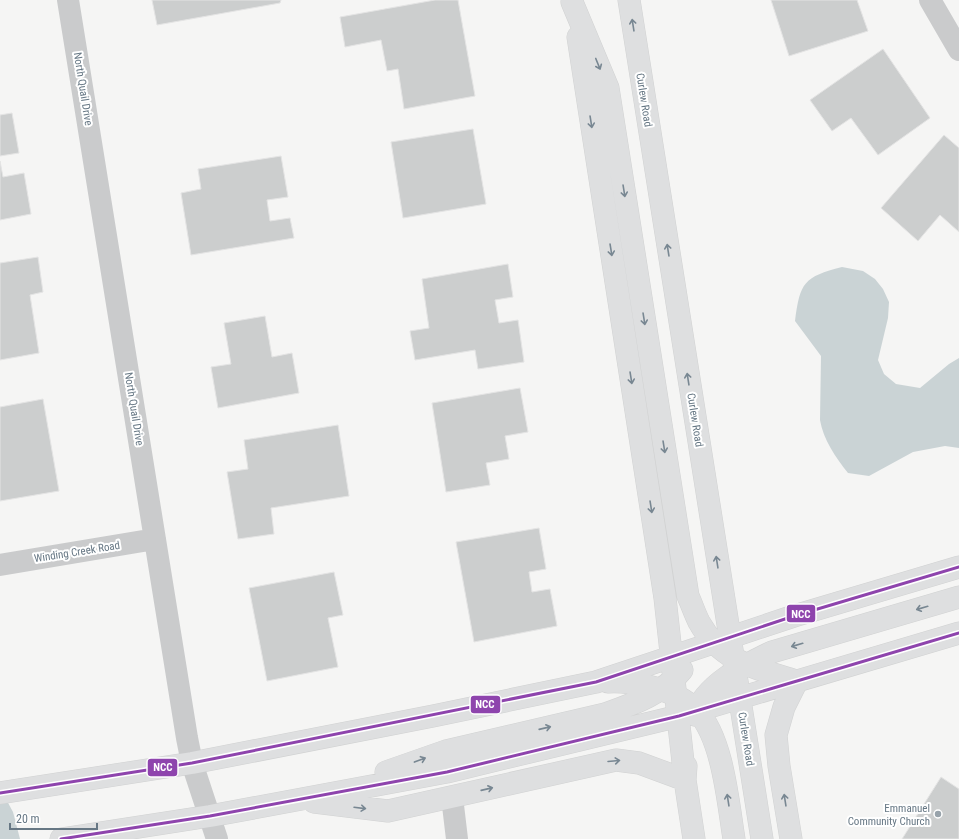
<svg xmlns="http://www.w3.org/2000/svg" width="959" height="839" font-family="'Roboto Condensed',sans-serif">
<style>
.water{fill:#cad3d5}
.building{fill:#cccece;stroke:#e4e4e4}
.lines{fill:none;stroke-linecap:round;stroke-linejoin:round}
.major-casing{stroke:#d1d2d2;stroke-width:23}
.minor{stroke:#cacbcc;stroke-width:22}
.major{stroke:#dedfe0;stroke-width:22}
.bus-1-casing{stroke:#fff;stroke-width:6}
.bus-1{stroke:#8e44ad;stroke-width:3}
.oneway{stroke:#788792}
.poi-dot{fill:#98a3ab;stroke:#fff;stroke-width:1.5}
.labels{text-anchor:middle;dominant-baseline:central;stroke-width:4;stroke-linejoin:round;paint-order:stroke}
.street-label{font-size:11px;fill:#667784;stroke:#fff}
.poi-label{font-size:11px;fill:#667784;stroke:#fff;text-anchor:end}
.line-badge{stroke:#fff;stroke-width:1.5}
.badge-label{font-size:11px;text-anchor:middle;font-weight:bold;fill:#fff}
</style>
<rect width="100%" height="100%" fill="#f5f5f4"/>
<path class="water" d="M 842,267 L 863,271 L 875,279 L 883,289 L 889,302 L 888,318 L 878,360 L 884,374 L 896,384 L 920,388 L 949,364 L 959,358 L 959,448 L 945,446 L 913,452 L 869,476 L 848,473 C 836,458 823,439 820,420 L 821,356 L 795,321 C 800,282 804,277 842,267 Z
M 0,788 L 13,812 L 20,839 L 0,839 Z"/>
<path class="building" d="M 152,0 L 281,0 L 280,3 L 157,25 Z
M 435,0 L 458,0 L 475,96 L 404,109 L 398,69 L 387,71 L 381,40 L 345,47 L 340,17 Z
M 771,0 L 857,0 L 868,31 L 789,56 Z
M 883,49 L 930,118 L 878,155 L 851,118 L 832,131 L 810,100 Z
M 12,113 L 19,153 L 0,156 L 0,115 Z
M 473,129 L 486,204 L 403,218 L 391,142 Z
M 944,135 L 959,148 L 959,232 L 940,215 L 918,241 L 881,208 Z
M 281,156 L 288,197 L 267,200 L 270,221 L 290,218 L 294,238 L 191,255 L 181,193 L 201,189 L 198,169 Z
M 0,161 L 3,177 L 24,173 L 31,214 L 0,220 Z
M 38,257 L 43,292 L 30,295 L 39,353 L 0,360 L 0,263 Z
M 508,264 L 513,297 L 495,300 L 499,323 L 518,320 L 524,362 L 478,369 L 475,350 L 415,360 L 410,331 L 429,328 L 422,279 Z
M 265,316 L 272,357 L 292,353 L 299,393 L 218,408 L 211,367 L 231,364 L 224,323 Z
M 520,388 L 528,432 L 505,436 L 509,459 L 486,463 L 490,485 L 446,492 L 432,403 Z
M 43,399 L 59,491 L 0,501 L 0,407 Z
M 338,425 L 349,496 L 271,508 L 274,534 L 238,539 L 227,472 L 248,469 L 244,440 Z
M 539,528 L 546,569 L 529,572 L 532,592 L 550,589 L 557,626 L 474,642 L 456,542 Z
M 334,572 L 343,615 L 328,618 L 338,667 L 267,681 L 249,588 Z
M 941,777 L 959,789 L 959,839 L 902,839 Z"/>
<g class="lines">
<g class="major-casing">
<path id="major" d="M 629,0 L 762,839
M 572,2 L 608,88 L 688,596 C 692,605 695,614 699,622 C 721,662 757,669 797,681 L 784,707 L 776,735 L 779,766 L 791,839
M 578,37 L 665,598 L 685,780 L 694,839
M 608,682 C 622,681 634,683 648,686 C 665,690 684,697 697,711 C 723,739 728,802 734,839
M 695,715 C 705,684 745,665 772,652 L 959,597
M 386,772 L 446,751 L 605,714 C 633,704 663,694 682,670
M 0,793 L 192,763 L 433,716 L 596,682 L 794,616 L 959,567
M 314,802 L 388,811 L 616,760 L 639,763 L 685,780 L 686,766
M 61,839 L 210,816 L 447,772 L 679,716 L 959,633"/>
</g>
<path class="minor" d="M 68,0 L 187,738 L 192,763 L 217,839
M 930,0 L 959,50
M 0,565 L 155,539
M 452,797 L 457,839"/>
<use href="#major" class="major"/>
<g class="bus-1-casing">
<path id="bus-1" d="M 0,793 L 192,763 L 596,682 L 794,616 L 959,567
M 61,839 L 210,816 L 447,772 L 679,716 L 959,633"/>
</g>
<use href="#bus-1" class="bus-1"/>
</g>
<defs><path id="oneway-shaft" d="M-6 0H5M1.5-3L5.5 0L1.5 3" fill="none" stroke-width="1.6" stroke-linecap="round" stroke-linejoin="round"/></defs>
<g class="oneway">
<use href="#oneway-shaft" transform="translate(633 25) rotate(-99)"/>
<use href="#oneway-shaft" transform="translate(598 64) rotate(68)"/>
<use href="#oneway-shaft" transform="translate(591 122) rotate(81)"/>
<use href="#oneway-shaft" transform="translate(624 191) rotate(81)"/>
<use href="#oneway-shaft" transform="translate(611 250) rotate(81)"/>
<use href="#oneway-shaft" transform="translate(668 250) rotate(-99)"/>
<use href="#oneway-shaft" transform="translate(644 319) rotate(81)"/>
<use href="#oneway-shaft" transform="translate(631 378) rotate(81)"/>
<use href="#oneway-shaft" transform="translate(688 379) rotate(-99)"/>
<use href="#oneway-shaft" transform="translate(664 447) rotate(81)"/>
<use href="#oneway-shaft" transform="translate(651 507) rotate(81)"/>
<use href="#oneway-shaft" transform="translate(717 562) rotate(-99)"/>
<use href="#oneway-shaft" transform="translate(922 608) rotate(164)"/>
<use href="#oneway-shaft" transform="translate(797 645) rotate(164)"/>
<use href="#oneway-shaft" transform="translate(545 728) rotate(-13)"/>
<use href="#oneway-shaft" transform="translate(420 760) rotate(-20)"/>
<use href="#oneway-shaft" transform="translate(614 761) rotate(-5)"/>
<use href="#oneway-shaft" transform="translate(487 789) rotate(-13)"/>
<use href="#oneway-shaft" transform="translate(728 800) rotate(-99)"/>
<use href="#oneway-shaft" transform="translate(785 800) rotate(-99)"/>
<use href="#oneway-shaft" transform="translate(360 808) rotate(7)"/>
</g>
<circle class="poi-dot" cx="938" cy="814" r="4"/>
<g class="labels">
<g class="street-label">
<text transform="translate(83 89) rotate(81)">North Quail Drive</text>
<text transform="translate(644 100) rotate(81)">Curlew Road</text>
<text transform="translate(134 409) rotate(81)">North Quail Drive</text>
<text transform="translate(695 420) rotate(81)">Curlew Road</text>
<text transform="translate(77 552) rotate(-9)">Winding Creek Road</text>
<text transform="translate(746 739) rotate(81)">Curlew Road</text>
</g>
<g class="poi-label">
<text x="930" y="808">Emmanuel<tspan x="930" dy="13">Community Church</tspan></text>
</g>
</g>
<g class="line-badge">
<rect x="786" y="604" width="30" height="19" rx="4" fill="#8e44ad"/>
<rect x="470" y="695" width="31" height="19" rx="4" fill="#8e44ad"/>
<rect x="147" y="758" width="31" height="19" rx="4" fill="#8e44ad"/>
</g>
<g class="badge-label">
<text x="801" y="618">NCC</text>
<text x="485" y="708">NCC</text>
<text x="163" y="771">NCC</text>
</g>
<path d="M10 823v6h87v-6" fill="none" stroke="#667784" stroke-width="2"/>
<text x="16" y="823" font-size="12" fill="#667784" stroke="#ffffff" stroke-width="3" paint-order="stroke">20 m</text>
</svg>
